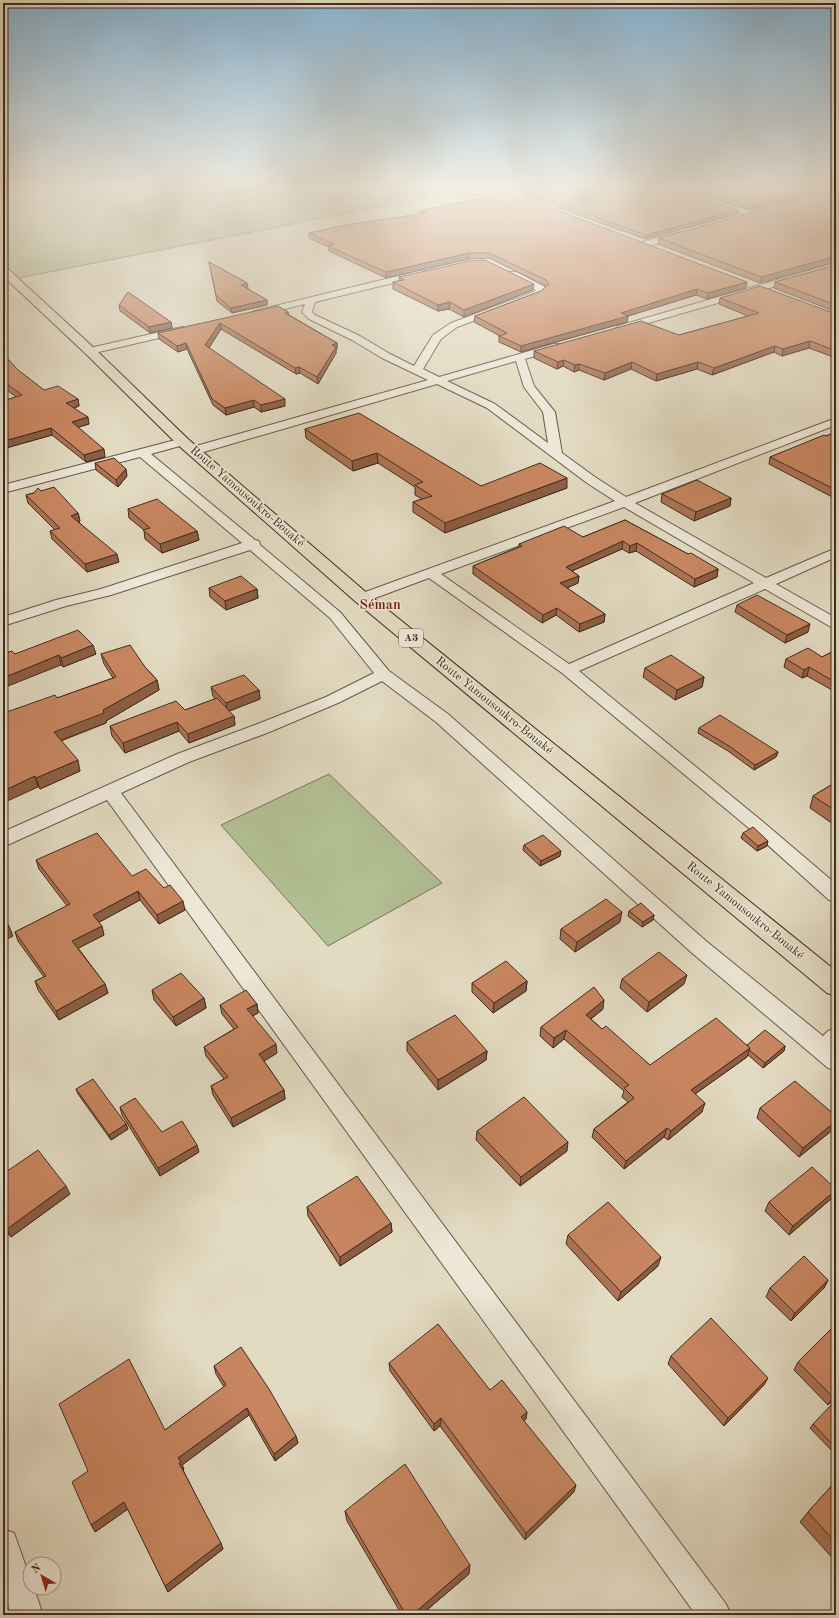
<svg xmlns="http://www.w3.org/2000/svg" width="839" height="1618" font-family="'Old Standard TT',serif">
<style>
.green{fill:#b2c094;stroke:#7a765a}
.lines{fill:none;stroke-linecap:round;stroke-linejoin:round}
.minor-casing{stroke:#6a5748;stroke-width:2}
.primary-casing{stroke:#422b20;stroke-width:2}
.minor{fill:#ece7d7;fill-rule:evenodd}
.primary{fill:#e2dac1;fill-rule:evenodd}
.wall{fill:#ac7353;stroke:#422b20}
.shaded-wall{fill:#8c5e43;stroke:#422b20}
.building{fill:#c88660;stroke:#422b20}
.labels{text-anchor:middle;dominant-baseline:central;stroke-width:3.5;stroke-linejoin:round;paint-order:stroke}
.shield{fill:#ece7d7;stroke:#756357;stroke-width:1}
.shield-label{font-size:11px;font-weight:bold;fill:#422b20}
.street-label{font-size:12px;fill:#422b20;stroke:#ece7d7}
.quarter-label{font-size:14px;font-weight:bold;fill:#7a1f14;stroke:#ece7d7}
</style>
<rect width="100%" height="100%" fill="#e2dac1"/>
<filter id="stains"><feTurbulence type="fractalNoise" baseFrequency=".005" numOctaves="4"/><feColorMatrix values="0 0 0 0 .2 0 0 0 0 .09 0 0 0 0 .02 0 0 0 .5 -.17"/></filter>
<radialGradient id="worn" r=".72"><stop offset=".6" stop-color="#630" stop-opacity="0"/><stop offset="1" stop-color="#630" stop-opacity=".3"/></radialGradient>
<path class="green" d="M 3,189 L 503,189 L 461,198 L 450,193 L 3,281 Z
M 329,774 L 442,883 L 328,946 L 221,825 Z"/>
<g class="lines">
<g class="minor-casing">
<path id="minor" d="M 663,189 L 675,189 L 755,212 L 756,214 L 752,216 L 749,216 Z
M 836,189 L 836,193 L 808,201 L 804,199 L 805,197 Z
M 681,232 L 685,234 L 684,236 L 645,247 L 641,244 L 642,242 Z
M 836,263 L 836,269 L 624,330 L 618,330 L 616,328 L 618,326 Z
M 423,270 L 427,273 L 426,275 L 315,302 L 312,312 L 315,315 L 360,336 L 390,354 L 414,366 L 433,335 L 451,323 L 534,292 L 536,290 L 510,276 L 509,274 L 510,272 L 516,272 L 545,287 L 547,289 L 540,296 L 457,327 L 441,339 L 423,369 L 439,377 L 554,344 L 562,344 L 563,346 L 562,348 L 525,359 L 534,386 L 555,412 L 562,453 L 595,477 L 626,497 L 836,418 L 836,425 L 635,503 L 766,578 L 836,548 L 836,557 L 776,584 L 836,618 L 836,628 L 831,627 L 765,589 L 579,671 L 762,821 L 836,884 L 836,902 L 829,900 L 750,829 L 562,673 L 429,578 L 367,601 L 362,602 L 357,601 L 355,598 L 357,595 L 615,501 L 587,483 L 487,408 L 437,384 L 197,454 L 189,454 L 187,451 L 189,448 L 428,380 L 382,358 L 352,340 L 309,319 L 302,312 L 305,304 L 257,316 L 252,313 L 254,311 ZM 516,361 L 524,387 L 543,412 L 548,443 L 495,404 L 447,381 ZM 624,507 L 754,583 L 569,664 L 441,574 Z
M 182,327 L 185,328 L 187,330 L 185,332 L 90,354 L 85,351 L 90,348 Z
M 183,438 L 187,440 L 189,442 L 187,444 L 151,454 L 255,540 L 259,541 L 260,545 L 340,612 L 389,671 L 448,714 L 706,941 L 823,1036 L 828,1031 L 836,1028 L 836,1070 L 828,1068 L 692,953 L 436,722 L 382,681 L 338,703 L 267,733 L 189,762 L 121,793 L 726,1604 L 731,1615 L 696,1615 L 107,800 L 3,847 L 3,832 L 177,754 L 255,725 L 326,697 L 374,673 L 330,618 L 250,550 L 111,595 L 66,606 L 3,626 L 3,617 L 56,600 L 101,589 L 242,543 L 140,457 L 3,493 L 3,485 Z
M 3,1529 L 14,1533 L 30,1578 L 30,1588 L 34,1588 L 43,1615 L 11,1615 L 3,1590 Z"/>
</g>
<g class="primary-casing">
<path id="primary" d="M 3,267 L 7,268 L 94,348 L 188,439 L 368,594 L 836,971 L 836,996 L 827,993 L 356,602 L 178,445 L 86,354 L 3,276 Z"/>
</g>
<use href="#minor" class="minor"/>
<use href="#primary" class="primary"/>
</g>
<path class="wall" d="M 681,189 L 813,189 L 814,194 L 752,210 Z
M 523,191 L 738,210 L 738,214 L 645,239 L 523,195 Z
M 836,194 L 760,283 L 658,244 L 659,238 Z
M 420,211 L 746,288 L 707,299 L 696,295 L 628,316 L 627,322 L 521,352 L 499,342 L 499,336 L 500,336 L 474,322 L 475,316 L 541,291 L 546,286 L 489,258 L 469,259 L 386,278 L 329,251 L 329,247 L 309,238 L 309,233 L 420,214 Z
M 209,262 L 247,283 L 248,289 L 267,300 L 267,305 L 232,313 L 217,301 Z
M 836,265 L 836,312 L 774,288 L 775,282 Z
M 399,277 L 533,290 L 464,317 L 449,309 L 438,311 L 393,289 L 393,282 L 399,281 Z
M 720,298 L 836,314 L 836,358 L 809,348 L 782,356 L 774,352 L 712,375 L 697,369 L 656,381 L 631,369 L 604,380 L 579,370 L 574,372 L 563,366 L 557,369 L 534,358 L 534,351 L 679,335 L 748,316 L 719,304 Z
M 119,305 L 171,322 L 172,328 L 150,333 L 120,311 Z
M 288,312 L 289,315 L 337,343 L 337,349 L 336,350 L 336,353 L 318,384 L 300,373 L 296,374 L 221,329 L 209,348 L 285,406 L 261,412 L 254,407 L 226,415 L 213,405 L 187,349 L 178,352 L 159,339 L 158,333 Z
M 3,354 L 18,370 L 44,390 L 78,399 L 79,406 L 74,408 L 89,424 L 78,427 L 105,457 L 86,462 L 52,435 L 6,448 L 3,444 L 3,401 L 16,397 L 3,387 Z
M 305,429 L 481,486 L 567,488 L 445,533 L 413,512 L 413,502 L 422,499 L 415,495 L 415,487 L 378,463 L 353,471 L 306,438 Z
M 836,432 L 836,499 L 769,464 L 770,457 Z
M 95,463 L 127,476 L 118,487 L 96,470 Z
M 41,491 L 78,513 L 80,521 L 78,521 L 119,562 L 87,572 L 52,539 L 50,531 L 55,530 L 28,503 L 26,495 Z
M 662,494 L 731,498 L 730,506 L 694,521 L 661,502 Z
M 128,509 L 197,531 L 199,540 L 162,553 L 145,539 L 144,530 L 129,518 Z
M 625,520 L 688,554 L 718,569 L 717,577 L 694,587 L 636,551 L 629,553 L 622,549 L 572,571 L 579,576 L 578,583 L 567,588 L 605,614 L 604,622 L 579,632 L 556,615 L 542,623 L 473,574 L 473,566 L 519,547 L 519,544 L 583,537 Z
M 209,588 L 257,589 L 258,598 L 226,610 L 210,597 Z
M 737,605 L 808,632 L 785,643 L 735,612 Z
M 836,650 L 836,688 L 832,690 L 807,676 L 802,678 L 784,667 L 786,659 L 822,657 Z
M 15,654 L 96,654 L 63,667 L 61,665 Z
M 101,654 L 145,667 L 157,680 L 159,690 L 106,721 L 106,723 L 61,741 L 80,771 L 40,789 L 6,717 L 4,713 L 57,698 L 113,678 L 104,664 Z
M 645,668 L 704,677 L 702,687 L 675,700 L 643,677 Z
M 211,687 L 259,690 L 260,699 L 229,711 L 234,716 L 235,725 L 189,743 L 179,731 L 125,753 L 112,736 L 110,726 L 185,710 L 215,699 L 213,696 Z
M 699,728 L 778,752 L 776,757 L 754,770 L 728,751 L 698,733 Z
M 836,782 L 836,826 L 810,808 L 813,796 Z
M 743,833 L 767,846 L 757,851 L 741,838 Z
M 524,845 L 560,856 L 540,866 L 523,850 Z
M 36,860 L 132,876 L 185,910 L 159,924 L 140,900 L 99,922 L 104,935 L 78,948 L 105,984 L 108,993 L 59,1020 L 38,990 L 35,981 L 44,977 L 18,941 L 15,932 L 67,906 L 39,869 Z
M 629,911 L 654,915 L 653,920 L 642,927 L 628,916 Z
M 620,922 L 575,952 L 560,939 L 561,929 Z
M 622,979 L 684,984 L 647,1012 L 620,988 Z
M 527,981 L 526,991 L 493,1013 L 472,992 L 472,983 Z
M 152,990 L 204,998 L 206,1008 L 176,1026 L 154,1000 Z
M 257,1004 L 258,1013 L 252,1016 L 277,1053 L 264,1061 L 284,1090 L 285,1099 L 233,1127 L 213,1095 L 211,1086 L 224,1079 L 206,1056 L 204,1047 L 234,1029 L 222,1014 L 220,1005 Z
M 603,1009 L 591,1019 L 602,1029 L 650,1065 L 747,1045 L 785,1046 L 784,1051 L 763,1068 L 747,1054 L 747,1057 L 695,1094 L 702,1112 L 668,1140 L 664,1137 L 624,1169 L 592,1137 L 594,1129 L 628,1102 L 622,1097 L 624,1091 L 564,1039 L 553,1048 L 540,1036 L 541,1027 Z
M 407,1042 L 487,1051 L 486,1060 L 438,1090 L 407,1051 Z
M 76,1089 L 126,1124 L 128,1129 L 111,1140 L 78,1094 Z
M 120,1107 L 162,1132 L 199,1152 L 160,1176 L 122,1115 Z
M 760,1108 L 836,1116 L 836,1125 L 835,1128 L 799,1157 L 757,1118 Z
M 477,1131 L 567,1151 L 520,1186 L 476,1140 Z
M 3,1174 L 70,1194 L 11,1237 L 3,1226 Z
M 836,1189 L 836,1190 L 832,1198 L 789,1235 L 765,1211 L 769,1202 Z
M 307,1207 L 391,1223 L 392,1232 L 340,1266 L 308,1216 Z
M 568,1235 L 658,1266 L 618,1301 L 566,1244 Z
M 828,1280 L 824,1288 L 791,1321 L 766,1297 L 770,1288 Z
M 671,1356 L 764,1385 L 724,1426 L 668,1364 Z
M 798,1362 L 836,1395 L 828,1405 L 794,1370 Z
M 389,1363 L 490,1390 L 527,1412 L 526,1419 L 524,1421 L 574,1492 L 525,1540 L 440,1426 L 434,1431 L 390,1371 Z
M 214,1366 L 296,1436 L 298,1443 L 275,1461 L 249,1415 L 182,1465 L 184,1469 L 183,1470 L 223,1549 L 168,1592 L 128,1509 L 95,1532 L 165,1430 L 224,1387 L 216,1374 Z
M 836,1404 L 836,1449 L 833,1452 L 810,1428 L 813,1424 Z
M 836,1481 L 836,1562 L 800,1522 L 808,1512 Z
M 345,1511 L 469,1574 L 421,1615 L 402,1615 L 347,1521 Z"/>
<path class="shaded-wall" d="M 815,190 L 814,194 L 752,210 L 753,206 Z
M 738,210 L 738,214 L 645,239 L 646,235 Z
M 469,253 L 469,259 L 386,278 L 386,272 Z
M 836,256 L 836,262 L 760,283 L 761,277 Z
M 747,282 L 746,288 L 707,299 L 708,293 Z
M 247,283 L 248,289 L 241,285 Z
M 534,284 L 533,290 L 464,317 L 464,310 Z
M 697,289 L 696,295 L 628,316 L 627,322 L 521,352 L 521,346 L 621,313 Z
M 267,300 L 267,305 L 232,313 L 231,308 Z
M 450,302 L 449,309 L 438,311 L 438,305 Z
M 171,322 L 172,328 L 150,333 L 149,327 Z
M 220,323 L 221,329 L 206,352 L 205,345 Z
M 810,341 L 809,348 L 782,356 L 783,349 Z
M 186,343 L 187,349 L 178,352 L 177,346 Z
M 337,343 L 337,349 L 336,350 L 336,353 L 318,384 L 317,377 L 332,345 Z
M 775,346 L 774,352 L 712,375 L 714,368 Z
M 564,360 L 563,366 L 557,369 L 558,362 Z
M 632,362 L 631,369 L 604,380 L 605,373 Z
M 698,362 L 697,369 L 656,381 L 657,374 Z
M 579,364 L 579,370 L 574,372 L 575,365 Z
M 299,367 L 300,373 L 296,374 L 295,368 Z
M 78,399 L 79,406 L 68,410 L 66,403 Z
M 285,399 L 285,406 L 261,412 L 261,405 Z
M 254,400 L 254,407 L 226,415 L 225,408 Z
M 88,417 L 89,424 L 73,429 L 72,422 Z
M 51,428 L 52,435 L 6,448 L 4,441 Z
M 104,449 L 105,457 L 86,462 L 84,455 Z
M 377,453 L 378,463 L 353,471 L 352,461 Z
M 126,469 L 127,476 L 118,487 L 116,480 Z
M 567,478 L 567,488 L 445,533 L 445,523 Z
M 731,498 L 730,506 L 694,521 L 696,512 Z
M 78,513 L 80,521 L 73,523 L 71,516 Z
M 197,531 L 199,540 L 162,553 L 160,544 Z
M 623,541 L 622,549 L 565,574 L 566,567 Z
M 637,543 L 636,551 L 629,553 L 630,546 Z
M 117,554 L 119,562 L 87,572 L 85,564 Z
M 718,569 L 717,577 L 694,587 L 695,579 Z
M 579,576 L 578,583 L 560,591 L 560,583 Z
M 257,589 L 258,598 L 226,610 L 225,601 Z
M 557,608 L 556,615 L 542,623 L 543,615 Z
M 605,614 L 604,622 L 579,632 L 580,624 Z
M 810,624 L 808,632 L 785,643 L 787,635 Z
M 93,645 L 96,654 L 63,667 L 61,658 Z
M 59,655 L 61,665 L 3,688 L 3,678 Z
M 809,667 L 807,676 L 802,678 L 804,670 Z
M 704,677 L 702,687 L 675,700 L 677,690 Z
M 157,680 L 159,690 L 106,721 L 106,723 L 56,742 L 54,732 L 103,710 Z
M 836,681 L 836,688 L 832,690 L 835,682 Z
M 259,690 L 260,699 L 227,712 L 226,703 Z
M 234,716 L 235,725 L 189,743 L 188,734 Z
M 177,722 L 179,731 L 125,753 L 123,743 Z
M 778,752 L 776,757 L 754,770 L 755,765 Z
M 78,760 L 80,771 L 40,789 L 36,778 Z
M 35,776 L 38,787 L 3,803 L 3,791 Z
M 768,841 L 767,846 L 757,851 L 758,846 Z
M 561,851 L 560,856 L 540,866 L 541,861 Z
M 138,891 L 140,900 L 96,924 L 93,915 Z
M 183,901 L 185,910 L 159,924 L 157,915 Z
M 622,912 L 620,922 L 575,952 L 577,942 Z
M 654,915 L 653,920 L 642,927 L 643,922 Z
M 9,926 L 13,936 L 3,941 L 3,930 Z
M 102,926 L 104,935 L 75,950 L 72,941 Z
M 687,975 L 684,984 L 647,1012 L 649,1002 Z
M 527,981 L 526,991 L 493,1013 L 494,1003 Z
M 105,984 L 108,993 L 59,1020 L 56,1011 Z
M 204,998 L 206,1008 L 176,1026 L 173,1017 Z
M 604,1000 L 603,1009 L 584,1024 L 586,1015 Z
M 257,1004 L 258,1013 L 248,1018 L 247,1009 Z
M 566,1030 L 564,1039 L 553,1048 L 554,1038 Z
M 276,1044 L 277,1053 L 261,1063 L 259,1054 Z
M 785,1046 L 784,1051 L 763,1068 L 765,1063 Z
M 750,1048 L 747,1057 L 688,1099 L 691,1090 Z
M 487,1051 L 486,1060 L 438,1090 L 438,1080 Z
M 284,1090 L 285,1099 L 233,1127 L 231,1118 Z
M 705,1103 L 702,1112 L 668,1140 L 671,1131 Z
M 3,1118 L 6,1124 L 3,1126 Z
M 836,1121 L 836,1125 L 835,1128 L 799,1157 L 803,1148 Z
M 126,1124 L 128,1129 L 111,1140 L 109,1135 Z
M 667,1128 L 664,1137 L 624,1169 L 626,1161 Z
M 568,1142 L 567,1151 L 520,1186 L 521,1177 Z
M 197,1145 L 199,1152 L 160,1176 L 158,1168 Z
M 66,1186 L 70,1194 L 11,1237 L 7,1229 Z
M 836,1190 L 832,1198 L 789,1235 L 793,1226 Z
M 391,1223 L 392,1232 L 340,1266 L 340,1257 Z
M 661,1257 L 658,1266 L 618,1301 L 621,1292 Z
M 828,1280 L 824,1288 L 791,1321 L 795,1313 Z
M 768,1378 L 764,1385 L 724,1426 L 728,1418 Z
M 836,1393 L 836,1395 L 828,1405 L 833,1397 Z
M 247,1408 L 249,1415 L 182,1465 L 184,1469 L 182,1470 L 179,1463 L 178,1458 Z
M 527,1412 L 526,1419 L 520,1425 L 521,1417 Z
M 441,1418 L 440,1426 L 434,1431 L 434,1424 Z
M 296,1436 L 298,1443 L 275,1461 L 274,1454 Z
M 576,1485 L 574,1492 L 525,1540 L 526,1533 Z
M 124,1502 L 128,1509 L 95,1532 L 91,1525 Z
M 221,1543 L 223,1549 L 168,1592 L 165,1586 Z
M 470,1565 L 469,1574 L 421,1615 L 412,1615 Z"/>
<path class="building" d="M 531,189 L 672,189 L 738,210 L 646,235 L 523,191 Z
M 695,189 L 813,189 L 815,190 L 753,206 Z
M 509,192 L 747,282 L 708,293 L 697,289 L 621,313 L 628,316 L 521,346 L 499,336 L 507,333 L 475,316 L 541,291 L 549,284 L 546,280 L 489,253 L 469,253 L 386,272 L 328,246 L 334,244 L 309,233 L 346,225 L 425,213 L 420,211 Z
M 828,192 L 836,194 L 836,256 L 761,277 L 659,238 Z
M 485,260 L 534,284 L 464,310 L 450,302 L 438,305 L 393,282 L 404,280 L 399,277 L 469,261 Z
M 209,262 L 247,283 L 241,285 L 267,300 L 231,308 L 216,295 Z
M 836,265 L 836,305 L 775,282 Z
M 760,286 L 836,314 L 836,351 L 810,341 L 783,349 L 775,346 L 714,368 L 698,362 L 657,374 L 632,362 L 605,373 L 579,364 L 575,365 L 564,360 L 558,362 L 534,351 L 641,321 L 679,335 L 759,313 L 720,298 Z
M 128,292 L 171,322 L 149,327 L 119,305 Z
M 278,306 L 288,312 L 285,313 L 337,343 L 332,345 L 336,347 L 317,377 L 299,367 L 295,368 L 220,323 L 205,345 L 285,399 L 261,405 L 254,400 L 225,408 L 212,399 L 186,343 L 177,346 L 158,333 Z
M 3,354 L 18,370 L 44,390 L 58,386 L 78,399 L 66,403 L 88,417 L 72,422 L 104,449 L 84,455 L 51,428 L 4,441 L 3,439 L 3,401 L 22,395 L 3,381 Z
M 359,413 L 481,486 L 540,463 L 567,478 L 445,523 L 413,502 L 432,496 L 415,485 L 423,482 L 377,453 L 352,461 L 305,429 Z
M 836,432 L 836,490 L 770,457 L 824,435 L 826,436 Z
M 114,458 L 126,469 L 116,480 L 95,463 Z
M 697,480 L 731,498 L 696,512 L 662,494 Z
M 54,487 L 78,513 L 71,516 L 117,554 L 85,564 L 50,531 L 60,528 L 26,495 L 34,493 L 38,488 L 41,491 Z
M 157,499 L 197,531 L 160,544 L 143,530 L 150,528 L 128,509 Z
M 625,520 L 688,554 L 691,553 L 718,569 L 695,579 L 637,543 L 630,546 L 623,541 L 566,567 L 579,576 L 560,583 L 605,614 L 580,624 L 557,608 L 543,615 L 473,566 L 522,546 L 519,544 L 564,526 L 583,537 Z
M 241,576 L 257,589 L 225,601 L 209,588 Z
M 757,595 L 810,624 L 787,635 L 737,605 Z
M 78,630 L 93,645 L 61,658 L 59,655 L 3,678 L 3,654 L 12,651 L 15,654 Z
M 130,645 L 145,667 L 157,680 L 103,710 L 104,713 L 54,732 L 78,760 L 36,778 L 35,776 L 3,791 L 3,718 L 7,717 L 4,713 L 55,695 L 57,698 L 116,677 L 101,654 Z
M 808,648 L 822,657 L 836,650 L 836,681 L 835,682 L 809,667 L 804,670 L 786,659 Z
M 671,655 L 704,677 L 677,690 L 645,668 Z
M 244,675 L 259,690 L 226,703 L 211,687 Z
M 217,698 L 234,716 L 188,734 L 177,722 L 123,743 L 110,726 L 176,701 L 185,710 Z
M 720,715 L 778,752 L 755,765 L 729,746 L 699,728 Z
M 836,782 L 836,811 L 813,796 Z
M 753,827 L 768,841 L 758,846 L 743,833 Z
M 97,833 L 132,876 L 146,869 L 164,888 L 170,885 L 183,901 L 157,915 L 138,891 L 93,915 L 102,926 L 72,941 L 105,984 L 56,1011 L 35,981 L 46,976 L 15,932 L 70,904 L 36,860 Z
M 543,835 L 561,851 L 541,861 L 524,845 Z
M 606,899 L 622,912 L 577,942 L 561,929 Z
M 641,903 L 654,915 L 643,922 L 629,911 Z
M 3,917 L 9,926 L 3,930 Z
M 659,952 L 687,975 L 649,1002 L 622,979 Z
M 506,961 L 527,981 L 494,1003 L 472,983 Z
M 181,973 L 204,998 L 173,1017 L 152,990 Z
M 594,987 L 604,1000 L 586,1015 L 602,1029 L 606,1026 L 650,1065 L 716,1018 L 750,1048 L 691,1090 L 705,1103 L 671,1131 L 667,1128 L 626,1161 L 594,1129 L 634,1098 L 624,1088 L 629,1085 L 566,1030 L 554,1038 L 541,1027 Z
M 246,990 L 257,1004 L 247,1009 L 276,1044 L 259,1054 L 284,1090 L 231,1118 L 211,1086 L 228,1077 L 204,1047 L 238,1027 L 220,1005 Z
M 455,1015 L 487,1051 L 438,1080 L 407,1042 Z
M 765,1030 L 785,1046 L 765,1063 L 749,1050 L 750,1048 L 747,1045 Z
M 93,1079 L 126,1124 L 109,1135 L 76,1089 Z
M 795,1081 L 836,1116 L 836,1121 L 803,1148 L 760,1108 Z
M 524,1097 L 568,1142 L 521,1177 L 477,1131 Z
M 135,1098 L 162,1132 L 182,1121 L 197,1145 L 158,1168 L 120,1107 Z
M 38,1150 L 66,1186 L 7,1229 L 3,1223 L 3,1174 Z
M 812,1167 L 836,1189 L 836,1190 L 793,1226 L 769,1202 Z
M 357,1176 L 391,1223 L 340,1257 L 307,1207 Z
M 608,1202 L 661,1257 L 621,1292 L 568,1235 Z
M 804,1256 L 828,1280 L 795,1313 L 770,1288 Z
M 711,1318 L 768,1378 L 728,1418 L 671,1356 Z
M 438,1324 L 490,1390 L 502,1380 L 527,1412 L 521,1417 L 576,1485 L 526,1533 L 441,1418 L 434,1424 L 389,1363 Z
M 836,1324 L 836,1393 L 833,1397 L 798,1362 Z
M 241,1347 L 269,1389 L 296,1436 L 274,1454 L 247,1408 L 178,1458 L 181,1462 L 179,1463 L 221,1543 L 165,1586 L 124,1502 L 91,1525 L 72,1482 L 88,1471 L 59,1404 L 129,1359 L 165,1430 L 226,1385 L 214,1366 Z
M 834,1402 L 836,1404 L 836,1448 L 813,1424 Z
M 405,1464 L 470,1565 L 412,1615 L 406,1615 L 345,1511 Z
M 836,1481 L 836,1543 L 808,1512 Z"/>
<linearGradient id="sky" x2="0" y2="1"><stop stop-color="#88b6d6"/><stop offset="0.45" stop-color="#f2eee3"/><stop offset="1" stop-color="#f2eee3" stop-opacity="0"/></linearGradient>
<rect width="839" height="416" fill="url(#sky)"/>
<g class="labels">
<rect class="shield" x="399" y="629" width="24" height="18" rx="3"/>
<g class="shield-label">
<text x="411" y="638">A3</text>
</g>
<g class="street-label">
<text transform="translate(247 497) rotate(41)">Route Yamousoukro-Bouaké</text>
<text transform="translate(494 706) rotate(39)">Route Yamousoukro-Bouaké</text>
<text transform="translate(745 911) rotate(39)">Route Yamousoukro-Bouaké</text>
</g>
<g class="quarter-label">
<text x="380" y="605">Séman</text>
</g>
</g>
<rect width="839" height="1618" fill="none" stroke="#e2dac1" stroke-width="16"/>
<rect x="4" y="4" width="831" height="1610" fill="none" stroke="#422b20" stroke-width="2"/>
<rect x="8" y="8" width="823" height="1602" fill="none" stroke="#422b20"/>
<g transform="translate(42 1576) rotate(322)"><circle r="19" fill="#ece7d7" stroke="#a89c8e"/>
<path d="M0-3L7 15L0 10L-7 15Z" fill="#8f2418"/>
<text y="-6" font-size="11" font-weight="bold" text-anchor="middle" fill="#422b20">N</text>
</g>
<rect width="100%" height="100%" filter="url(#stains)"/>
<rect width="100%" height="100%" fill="url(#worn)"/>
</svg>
